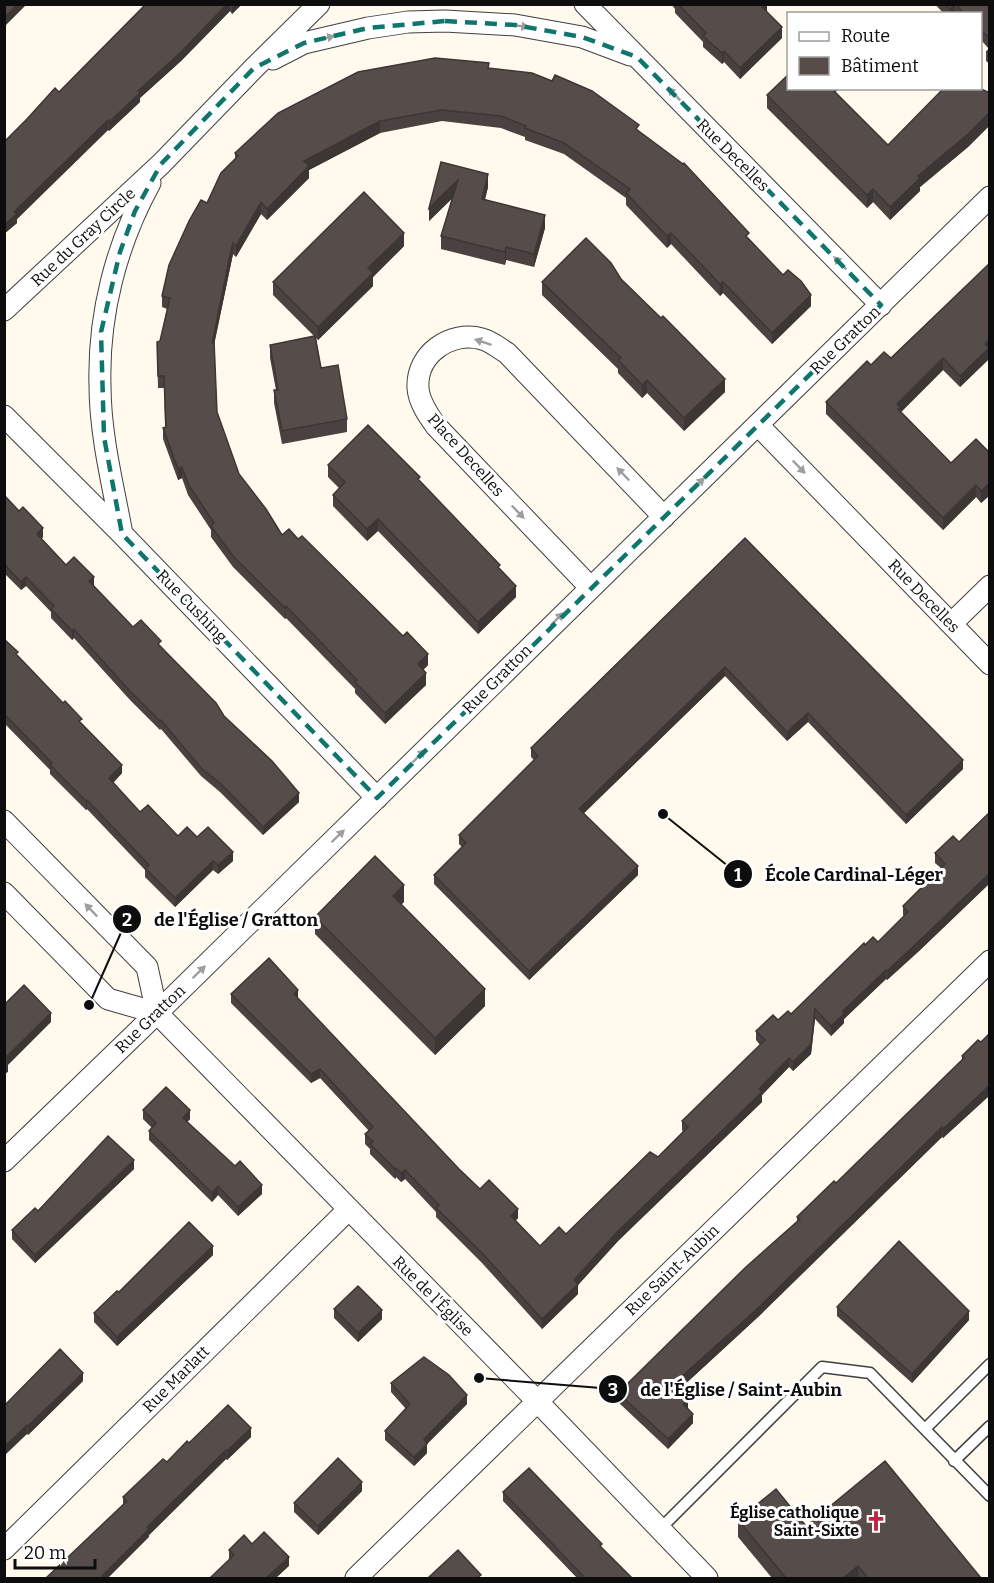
<svg xmlns="http://www.w3.org/2000/svg" width="994" height="1583" font-family="Bitter,serif">
<style>
.lines{fill:none;stroke-linecap:round;stroke-linejoin:round}
.service-casing{stroke:#404040;stroke-width:13}
.minor-casing{stroke:#404040;stroke-width:23}
.service{stroke:#fff;stroke-width:10}
.minor{stroke:#fff;stroke-width:21}
.wall{fill:#4a4240}
.shaded-wall{fill:#3c3634}
.building{fill:#564d4a;stroke:#3c3634;stroke-width:1.5}
.oneway{fill:#9e9e9e}
.marked{fill:none;stroke:#0f766e;stroke-width:4.5;stroke-dasharray:12 8;stroke-linejoin:round}
.labels{text-anchor:middle;dominant-baseline:central;stroke-width:6;stroke-linejoin:round;paint-order:stroke}
.street-label{font-size:16px;fill:#0d0d0d;stroke:#fff}
.poi-label{font-size:16px;font-weight:bold;fill:#0d0d0d;stroke:#fff;text-anchor:end}
.leader{fill:none;stroke:#0d0d0d;stroke-width:2}
.callout-dot{fill:#0d0d0d;stroke:#fff;stroke-width:2}
.mark-label{font-size:18px;text-anchor:middle;font-weight:bold;fill:#fff}
.callout-label{font-size:18px;text-anchor:middle;font-weight:bold;fill:#0d0d0d;stroke:#fff;stroke-width:6;stroke-linejoin:round;paint-order:stroke}
</style>
<rect width="100%" height="100%" fill="#fff9ee"/>
<g class="lines">
<g class="service-casing">
<path id="service" d="M 926,1428 L 990,1364
M 954,1461 L 990,1426
M 660,1529 L 822,1367 L 870,1373 L 990,1496"/>
</g>
<g class="minor-casing">
<path id="minor" d="M 585,4 L 881,305
M 273,59 L 304,43 L 368,28 L 408,22 L 445,21 L 515,25 L 582,37 L 630,55
M 4,310 L 161,164 L 254,68 L 319,4
M 4,416 L 122,534 L 377,798
M 758,425 L 990,664
M 122,534 C 113,485 100,435 100,385 C 98,315 116,245 150,183
M 590,587 L 436,426 C 428,415 419,402 418,388 C 416,354 451,330 482,339 C 491,341 500,349 507,353 L 664,517
M 951,624 L 990,586
M 4,821 L 147,967 L 157,1013 L 537,1401 L 707,1578
M 4,893 L 108,999 L 157,1013
M 4,1161 L 157,1013 L 990,197
M 4,1549 L 348,1210
M 356,1578 L 990,961"/>
</g>
<use href="#service" class="service"/>
<use href="#minor" class="minor"/>
</g>
<path class="wall" d="M 146,4 L 242,4 L 232,14 L 230,11 L 181,61 L 140,98 L 140,102 L 109,131 L 108,130 L 17,219 L 17,223 L 4,234 L 59,92 Z
M 671,4 L 767,4 L 767,12 L 782,38 L 740,79 L 724,62 L 722,64 L 703,47 L 703,42 L 675,13 L 675,9 Z
M 935,4 L 990,4 L 990,64 L 986,61 L 986,51 L 989,49 L 981,40 L 981,14 L 944,14 Z
M 489,68 L 639,132 L 749,239 L 811,306 L 772,344 L 723,293 L 720,296 L 671,244 L 667,248 L 626,205 L 626,198 L 564,154 L 525,140 L 525,137 L 501,128 L 442,121 L 380,133 L 309,170 L 309,178 L 267,220 L 261,214 L 236,257 L 233,254 L 214,344 L 217,412 L 239,474 L 282,535 L 298,539 L 428,665 L 423,670 L 426,685 L 385,724 L 355,693 L 355,689 L 286,618 L 285,619 L 233,567 L 211,537 L 211,530 L 188,495 L 182,478 L 178,480 L 163,439 L 163,428 L 165,427 L 164,388 L 158,388 L 157,342 L 160,341 L 167,309 L 162,307 L 162,296 L 235,160 L 235,153 Z
M 839,88 L 835,93 L 888,145 L 990,93 L 990,125 L 968,147 L 920,187 L 920,191 L 890,220 L 873,202 L 867,208 L 767,108 L 767,95 Z
M 441,162 L 488,187 L 485,199 L 545,228 L 534,267 L 506,260 L 505,265 L 441,249 L 441,236 L 452,198 L 429,221 Z
M 404,246 L 373,277 L 373,286 L 318,340 L 316,338 L 321,368 L 347,419 L 347,432 L 282,444 L 274,403 L 274,390 L 276,390 L 270,358 L 270,345 L 314,336 L 273,295 L 273,282 Z
M 990,263 L 989,359 L 960,387 L 943,370 L 901,412 L 951,463 L 990,453 L 990,495 L 981,503 L 976,497 L 943,530 L 826,414 L 826,402 L 871,365 L 891,358 Z
M 621,279 L 725,392 L 684,431 L 647,393 L 642,398 L 618,373 L 618,369 L 542,295 L 542,282 Z
M 328,465 L 420,481 L 500,569 L 516,597 L 478,634 L 378,531 L 367,541 L 333,506 L 333,495 L 339,488 L 328,477 Z
M 4,495 L 43,537 L 41,539 L 66,565 L 93,586 L 133,627 L 161,646 L 224,716 L 299,802 L 263,835 L 220,792 L 201,776 L 161,729 L 160,730 L 130,700 L 74,638 L 72,640 L 51,618 L 51,612 L 26,586 L 21,590 L 4,573 Z
M 745,538 L 963,769 L 906,824 L 808,722 L 787,741 L 725,676 L 584,813 L 638,875 L 529,980 L 434,884 L 434,875 L 462,847 L 459,844 L 459,835 L 534,760 L 531,757 L 531,748 Z
M 4,639 L 18,657 L 82,724 L 122,773 L 113,783 L 140,812 L 178,836 L 197,837 L 233,861 L 218,874 L 213,870 L 175,907 L 145,877 L 145,870 L 87,809 L 86,810 L 50,774 L 50,770 L 4,723 Z
M 990,812 L 990,883 L 919,951 L 887,980 L 886,979 L 844,1019 L 844,1023 L 831,1036 L 815,1019 L 811,1054 L 793,1071 L 789,1067 L 762,1095 L 762,1102 L 618,1241 L 578,1285 L 578,1294 L 542,1329 L 482,1263 L 436,1217 L 436,1212 L 405,1179 L 401,1182 L 396,1177 L 395,1179 L 370,1154 L 370,1149 L 365,1144 L 365,1134 L 369,1131 L 320,1078 L 311,1083 L 231,1003 L 231,994 L 298,999 L 459,1169 L 480,1189 L 518,1218 L 515,1221 L 540,1246 L 566,1234 L 658,1157 L 683,1132 L 682,1130 L 682,1121 L 760,1045 L 756,1040 L 756,1031 L 791,1014 L 865,945 L 878,942 L 904,916 L 903,915 L 903,906 L 941,868 L 935,863 L 935,853 L 959,842 Z
M 404,902 L 401,904 L 485,1006 L 435,1055 L 315,934 L 315,917 Z
M 990,1033 L 990,1095 L 943,1138 L 942,1137 L 758,1317 L 682,1387 L 682,1391 L 680,1392 L 688,1408 L 693,1423 L 668,1449 L 618,1402 L 618,1393 L 797,1222 L 797,1217 L 836,1183 L 962,1060 L 962,1056 L 981,1042 Z
M 143,1110 L 190,1119 L 187,1122 L 262,1194 L 238,1216 L 218,1195 L 212,1202 L 149,1140 L 149,1131 L 152,1128 L 143,1119 Z
M 134,1169 L 35,1263 L 12,1239 L 12,1230 L 38,1211 Z
M 213,1255 L 117,1346 L 94,1322 L 94,1313 L 119,1292 Z
M 837,1307 L 969,1320 L 912,1383 L 837,1316 Z
M 334,1309 L 382,1319 L 358,1342 L 334,1318 Z
M 83,1381 L 28,1435 L 4,1406 Z
M 391,1383 L 467,1404 L 427,1444 L 427,1453 L 414,1466 L 385,1440 L 385,1431 L 406,1409 L 391,1392 Z
M 251,1437 L 227,1460 L 226,1459 L 149,1535 L 149,1537 L 123,1504 L 123,1497 L 189,1443 Z
M 362,1491 L 318,1535 L 294,1512 L 294,1503 Z
M 503,1492 L 602,1548 L 632,1578 L 577,1578 L 503,1501 Z
M 738,1520 L 806,1526 L 981,1578 L 772,1578 L 738,1537 Z
M 252,1544 L 289,1566 L 229,1559 L 229,1550 Z"/>
<path class="shaded-wall" d="M 18,4 L 27,4 L 4,27 L 4,18 Z
M 227,4 L 230,4 L 230,11 L 181,61 L 140,98 L 140,102 L 109,131 L 109,122 L 138,91 Z
M 232,4 L 242,4 L 232,14 Z
M 765,4 L 767,4 L 767,13 L 762,7 Z
M 955,4 L 955,14 L 950,14 L 950,9 Z
M 782,27 L 782,38 L 740,79 L 740,68 Z
M 724,51 L 724,62 L 722,64 L 722,53 Z
M 828,88 L 839,88 L 828,99 Z
M 990,112 L 990,125 L 968,147 L 920,187 L 920,191 L 890,220 L 890,207 L 918,176 Z
M 108,120 L 108,130 L 17,219 L 17,223 L 4,234 L 4,225 L 14,212 Z
M 380,121 L 380,133 L 309,170 L 309,178 L 267,220 L 267,209 L 304,161 Z
M 488,174 L 488,187 L 482,212 L 482,199 Z
M 458,180 L 458,193 L 429,221 L 429,208 Z
M 873,189 L 873,202 L 867,208 L 867,195 Z
M 261,202 L 261,214 L 236,257 L 236,246 Z
M 545,215 L 545,228 L 534,267 L 534,254 Z
M 404,233 L 404,246 L 373,277 L 373,286 L 318,340 L 318,327 L 368,268 Z
M 671,233 L 671,244 L 667,248 L 667,236 Z
M 233,243 L 233,254 L 212,355 L 212,344 Z
M 506,247 L 506,260 L 505,265 L 505,252 Z
M 723,282 L 723,293 L 720,296 L 720,284 Z
M 811,295 L 811,306 L 772,344 L 772,333 Z
M 990,339 L 989,359 L 960,387 L 960,376 L 985,344 Z
M 943,358 L 943,370 L 900,413 L 900,418 L 897,404 Z
M 725,379 L 725,392 L 684,431 L 684,418 Z
M 647,380 L 647,393 L 642,398 L 642,385 Z
M 182,467 L 182,478 L 178,480 L 178,469 Z
M 990,483 L 990,495 L 981,503 L 981,491 Z
M 976,485 L 976,497 L 943,530 L 943,518 Z
M 378,519 L 378,531 L 367,541 L 367,529 Z
M 43,528 L 43,537 L 37,543 L 37,534 Z
M 26,577 L 26,586 L 21,590 L 21,582 Z
M 94,577 L 94,586 L 89,581 Z
M 516,586 L 516,597 L 478,634 L 478,622 Z
M 286,606 L 286,618 L 285,619 L 285,608 Z
M 74,629 L 74,638 L 72,640 L 72,631 Z
M 428,654 L 428,665 L 418,675 L 418,664 Z
M 725,667 L 725,676 L 579,818 L 579,809 Z
M 426,673 L 426,685 L 385,724 L 385,713 Z
M 808,713 L 808,722 L 787,741 L 787,732 Z
M 963,760 L 963,769 L 906,824 L 906,815 Z
M 122,765 L 122,773 L 109,787 L 109,778 Z
M 299,793 L 299,802 L 263,835 L 263,827 Z
M 87,800 L 87,809 L 86,810 L 86,801 Z
M 233,852 L 233,861 L 218,874 L 218,865 Z
M 213,861 L 213,870 L 175,907 L 175,898 Z
M 638,866 L 638,875 L 529,980 L 529,971 Z
M 990,873 L 990,883 L 919,951 L 887,980 L 887,971 Z
M 404,885 L 404,902 L 393,913 L 393,896 Z
M 886,970 L 886,979 L 844,1019 L 844,1023 L 831,1036 L 831,1026 L 843,1011 Z
M 485,989 L 485,1006 L 435,1055 L 435,1038 Z
M 298,990 L 298,999 L 294,994 Z
M 815,1009 L 815,1019 L 811,1054 L 793,1071 L 793,1062 Z
M 51,1013 L 51,1022 L 8,1065 L 8,1072 L 4,1074 L 4,1059 Z
M 789,1058 L 789,1067 L 762,1095 L 762,1102 L 618,1241 L 578,1285 L 578,1294 L 542,1329 L 542,1319 L 574,1280 L 618,1231 Z
M 320,1069 L 320,1078 L 311,1083 L 311,1074 Z
M 990,1085 L 990,1095 L 943,1138 L 943,1129 Z
M 190,1110 L 190,1119 L 183,1127 L 183,1118 Z
M 942,1127 L 942,1137 L 758,1317 L 682,1387 L 682,1391 L 675,1397 L 675,1387 L 679,1379 Z
M 134,1160 L 134,1169 L 35,1263 L 35,1255 Z
M 396,1168 L 396,1177 L 395,1179 L 395,1169 Z
M 405,1170 L 405,1179 L 401,1182 L 401,1173 Z
M 262,1185 L 262,1194 L 238,1216 L 238,1207 Z
M 218,1186 L 218,1195 L 212,1202 L 212,1193 Z
M 518,1209 L 518,1218 L 511,1226 L 511,1216 Z
M 213,1246 L 213,1255 L 117,1346 L 117,1337 Z
M 382,1310 L 382,1319 L 358,1342 L 358,1333 Z
M 969,1311 L 969,1320 L 912,1383 L 912,1374 Z
M 83,1373 L 83,1381 L 28,1435 L 28,1426 Z
M 467,1395 L 467,1404 L 427,1444 L 427,1453 L 414,1466 L 414,1457 L 424,1439 Z
M 688,1400 L 688,1409 L 683,1404 Z
M 693,1414 L 693,1423 L 668,1449 L 668,1439 Z
M 27,1425 L 27,1434 L 4,1456 L 4,1447 Z
M 251,1428 L 251,1437 L 227,1460 L 227,1451 Z
M 226,1450 L 226,1459 L 149,1535 L 149,1537 L 108,1578 L 102,1578 L 102,1576 L 147,1527 Z
M 362,1482 L 362,1491 L 318,1535 L 318,1526 Z
M 289,1557 L 289,1566 L 276,1578 L 266,1578 Z
M 858,1566 L 858,1578 L 843,1578 Z"/>
<path class="building" d="M 4,4 L 18,4 L 4,18 Z
M 146,4 L 227,4 L 181,52 L 138,91 L 140,93 L 109,122 L 108,120 L 14,212 L 17,214 L 4,225 L 4,142 L 27,119 L 55,88 L 59,92 Z
M 678,4 L 765,4 L 762,7 L 782,27 L 740,68 L 724,51 L 722,53 L 703,36 L 706,33 Z
M 945,4 L 955,4 L 950,9 Z
M 956,4 L 990,4 L 990,39 L 981,30 L 981,14 L 964,14 Z
M 435,58 L 489,63 L 488,68 L 532,73 L 552,81 L 555,75 L 592,91 L 639,125 L 636,129 L 683,164 L 684,163 L 749,233 L 746,236 L 783,275 L 788,270 L 801,281 L 811,295 L 772,333 L 723,282 L 720,284 L 671,233 L 667,236 L 626,193 L 630,189 L 564,143 L 525,128 L 526,126 L 501,116 L 442,110 L 380,121 L 304,161 L 309,166 L 267,209 L 261,202 L 236,246 L 233,243 L 230,255 L 212,344 L 214,341 L 217,412 L 239,474 L 266,509 L 282,535 L 289,529 L 298,539 L 302,536 L 403,636 L 407,632 L 428,654 L 418,664 L 426,673 L 385,713 L 355,682 L 357,680 L 286,606 L 285,608 L 233,556 L 211,526 L 214,523 L 188,484 L 182,467 L 178,469 L 163,428 L 166,427 L 164,376 L 158,376 L 157,342 L 160,341 L 170,298 L 162,296 L 169,265 L 189,221 L 201,200 L 207,203 L 221,173 L 238,156 L 235,153 L 278,113 L 358,72 Z
M 789,74 L 789,88 L 831,88 L 888,145 L 944,88 L 979,88 L 990,93 L 990,112 L 968,134 L 918,176 L 920,178 L 890,207 L 873,189 L 867,195 L 767,95 Z
M 441,162 L 488,174 L 482,199 L 545,215 L 534,254 L 506,247 L 505,252 L 441,236 L 458,180 L 429,208 Z
M 364,192 L 404,233 L 368,268 L 373,273 L 318,327 L 273,282 Z
M 586,238 L 611,263 L 621,279 L 661,318 L 663,316 L 725,379 L 684,418 L 647,380 L 642,385 L 618,360 L 621,358 L 542,282 Z
M 990,263 L 990,339 L 985,344 L 989,348 L 960,376 L 943,358 L 897,404 L 900,407 L 898,409 L 951,463 L 976,439 L 990,453 L 990,483 L 981,491 L 976,485 L 943,518 L 826,402 L 867,361 L 871,365 L 884,352 L 891,358 Z
M 315,336 L 321,368 L 338,365 L 347,419 L 282,431 L 274,390 L 278,390 L 270,345 Z
M 368,425 L 420,477 L 418,479 L 500,565 L 498,567 L 516,586 L 478,622 L 378,519 L 367,529 L 333,495 L 345,482 L 328,465 Z
M 4,495 L 19,511 L 23,507 L 43,528 L 37,534 L 66,565 L 74,557 L 94,577 L 89,581 L 133,627 L 141,620 L 161,641 L 158,644 L 216,703 L 224,716 L 272,761 L 299,793 L 263,827 L 220,783 L 201,768 L 161,720 L 160,721 L 130,691 L 74,629 L 72,631 L 51,609 L 54,606 L 26,577 L 21,582 L 4,564 Z
M 745,538 L 963,760 L 906,815 L 808,713 L 787,732 L 725,667 L 579,809 L 638,866 L 529,971 L 434,875 L 466,843 L 459,835 L 538,756 L 531,748 Z
M 4,639 L 18,652 L 16,654 L 63,703 L 65,701 L 82,719 L 79,721 L 122,765 L 109,778 L 140,812 L 148,805 L 178,836 L 187,827 L 197,837 L 208,827 L 233,852 L 218,865 L 213,861 L 175,898 L 145,868 L 149,865 L 87,800 L 86,801 L 50,765 L 52,763 L 4,714 Z
M 990,812 L 990,873 L 919,941 L 887,971 L 886,970 L 843,1011 L 844,1014 L 831,1026 L 815,1009 L 811,1044 L 793,1062 L 789,1058 L 759,1089 L 762,1092 L 618,1231 L 574,1280 L 578,1284 L 542,1319 L 482,1253 L 436,1208 L 439,1205 L 405,1170 L 401,1173 L 396,1168 L 395,1169 L 370,1144 L 373,1142 L 365,1134 L 373,1127 L 320,1069 L 311,1074 L 231,994 L 269,958 L 298,990 L 294,994 L 459,1169 L 480,1189 L 489,1180 L 518,1209 L 511,1216 L 540,1246 L 559,1227 L 566,1234 L 650,1152 L 658,1157 L 688,1127 L 682,1121 L 765,1040 L 756,1031 L 773,1015 L 778,1020 L 788,1011 L 791,1014 L 864,943 L 865,945 L 873,937 L 878,942 L 908,912 L 903,906 L 945,864 L 935,853 L 953,836 L 959,842 Z
M 375,856 L 404,885 L 393,896 L 485,989 L 435,1038 L 315,917 Z
M 24,985 L 51,1013 L 4,1059 L 4,1005 Z
M 990,1033 L 990,1085 L 943,1129 L 942,1127 L 758,1308 L 679,1379 L 682,1381 L 675,1387 L 688,1400 L 683,1404 L 693,1414 L 668,1439 L 618,1393 L 746,1267 L 800,1219 L 797,1217 L 834,1181 L 836,1183 L 964,1058 L 962,1056 L 978,1040 L 981,1042 Z
M 166,1087 L 190,1110 L 183,1118 L 235,1166 L 240,1161 L 262,1185 L 238,1207 L 218,1186 L 212,1193 L 149,1131 L 156,1123 L 143,1110 Z
M 108,1136 L 134,1160 L 35,1255 L 12,1230 L 35,1208 L 38,1211 Z
M 189,1222 L 213,1246 L 117,1337 L 94,1313 L 117,1291 L 119,1292 Z
M 899,1241 L 969,1311 L 912,1374 L 837,1307 Z
M 358,1286 L 382,1310 L 358,1333 L 334,1309 Z
M 60,1349 L 83,1373 L 28,1426 L 27,1425 L 4,1447 L 4,1406 Z
M 424,1357 L 449,1375 L 467,1395 L 424,1439 L 427,1444 L 414,1457 L 385,1431 L 410,1404 L 391,1383 Z
M 228,1405 L 251,1428 L 227,1451 L 226,1450 L 147,1527 L 149,1529 L 102,1576 L 104,1578 L 46,1578 L 127,1501 L 123,1497 L 163,1459 L 167,1462 L 187,1441 L 189,1443 Z
M 338,1458 L 362,1482 L 318,1526 L 294,1503 Z
M 885,1461 L 981,1578 L 868,1578 L 858,1566 L 843,1578 L 786,1578 L 738,1520 L 776,1489 L 806,1526 Z
M 529,1468 L 602,1544 L 600,1546 L 632,1578 L 585,1578 L 503,1492 Z
M 264,1532 L 289,1557 L 266,1578 L 210,1578 L 234,1555 L 229,1550 L 244,1535 L 252,1544 Z
M 458,1550 L 481,1575 L 477,1578 L 428,1578 Z"/>
<defs><path id="oneway-solid" d="M-6-.8H1V-3.2L6.5 0L1 3.2V.8H-6Z" transform="scale(1.5)"/></defs>
<g class="oneway">
<use href="#oneway-solid" transform="translate(520 26) rotate(8)"/>
<use href="#oneway-solid" transform="translate(326 38) rotate(-13)"/>
<use href="#oneway-solid" transform="translate(674 94) rotate(-135)"/>
<use href="#oneway-solid" transform="translate(840 263) rotate(-135)"/>
<use href="#oneway-solid" transform="translate(483 342) rotate(-162)"/>
<use href="#oneway-solid" transform="translate(799 467) rotate(46)"/>
<use href="#oneway-solid" transform="translate(623 474) rotate(-134)"/>
<use href="#oneway-solid" transform="translate(698 484) rotate(-44)"/>
<use href="#oneway-solid" transform="translate(518 512) rotate(46)"/>
<use href="#oneway-solid" transform="translate(557 619) rotate(-45)"/>
<use href="#oneway-solid" transform="translate(419 756) rotate(-45)"/>
<use href="#oneway-solid" transform="translate(338 836) rotate(-44)"/>
<use href="#oneway-solid" transform="translate(91 910) rotate(-134)"/>
<use href="#oneway-solid" transform="translate(199 972) rotate(-44)"/>
</g>
<path class="marked" d="M 445,21 L 515,25 L 582,37 L 637,57 L 881,305 L 377,798 L 122,534 L 104,437 L 101,332 L 120,252 L 135,211 L 161,164 L 254,68 L 304,43 L 368,28 Z"/>
<defs>
<g id="church-bare" transform="scale(1.62)"><path d="M-1.2-6h2.4v3.5h3.3v2.4h-3.3V6h-2.4V-.1h-3.3v-2.4h3.3Z" fill="#bd2541" stroke="#fff" stroke-width="2.5" paint-order="stroke"/></g>
</defs>
<g fill-rule="evenodd">
<use href="#church-bare" x="876" y="1521"/>
</g>
<g class="labels">
<g class="street-label">
<text transform="translate(733 155) rotate(45)">Rue Decelles</text>
<text transform="translate(83 237) rotate(-43)">Rue du Gray Circle</text>
<text transform="translate(845 340) rotate(-44)">Rue Gratton</text>
<text transform="translate(466 455) rotate(48)">Place Decelles</text>
<text transform="translate(924 596) rotate(46)">Rue Decelles</text>
<text transform="translate(192 606) rotate(46)">Rue Cushing</text>
<text transform="translate(497 679) rotate(-45)">Rue Gratton</text>
<text transform="translate(150 1019) rotate(-44)">Rue Gratton</text>
<text transform="translate(672 1270) rotate(-44)">Rue Saint-Aubin</text>
<text transform="translate(433 1296) rotate(45)">Rue de l'Église</text>
<text transform="translate(176 1379) rotate(-45)">Rue Marlatt</text>
</g>
<g class="poi-label">
<text x="859" y="1512">Église catholique<tspan x="859" dy="18">Saint-Sixte</tspan></text>
</g>
</g>
<path class="leader" d="M663 814L738 874M89 1005L127 919M479 1378L613 1389"/>
<g class="callout-dot">
<circle cx="663" cy="814" r="6"/>
<circle cx="89" cy="1005" r="6"/>
<circle cx="479" cy="1378" r="6"/>
<circle cx="738" cy="874" r="15"/>
<circle cx="127" cy="919" r="15"/>
<circle cx="613" cy="1389" r="15"/>
</g>
<g class="mark-label">
<text x="738" y="881">1</text>
<text x="127" y="926">2</text>
<text x="613" y="1396">3</text>
</g>
<g class="callout-label">
<text x="854" y="881">École Cardinal-Léger</text>
<text x="236" y="926">de l'Église / Gratton</text>
<text x="741" y="1396">de l'Église / Saint-Aubin</text>
</g>
<rect width="994" height="1583" fill="none" stroke="#0d0d0d" stroke-width="12"/>
<rect x="787" y="12" width="195" height="78" fill="#ffffff" stroke="#9e9e9e" stroke-width="1.5"/>
<rect x="799" y="32" width="30" height="9" fill="#ffffff" stroke="#9e9e9e" stroke-width="1.5"/>
<text x="841" y="42" font-size="18" fill="#0d0d0d">Route</text>
<rect x="799" y="57" width="30" height="18" fill="#564d4a" stroke="#9e9e9e" stroke-width="1.5"/>
<text x="841" y="72" font-size="18" fill="#0d0d0d">Bâtiment</text>
<path d="M15 1559v9h80v-9" fill="none" stroke="#0d0d0d" stroke-width="3"/>
<text x="24" y="1559" font-size="18" fill="#0d0d0d" stroke="#ffffff" stroke-width="4.5" paint-order="stroke">20 m</text>
</svg>
